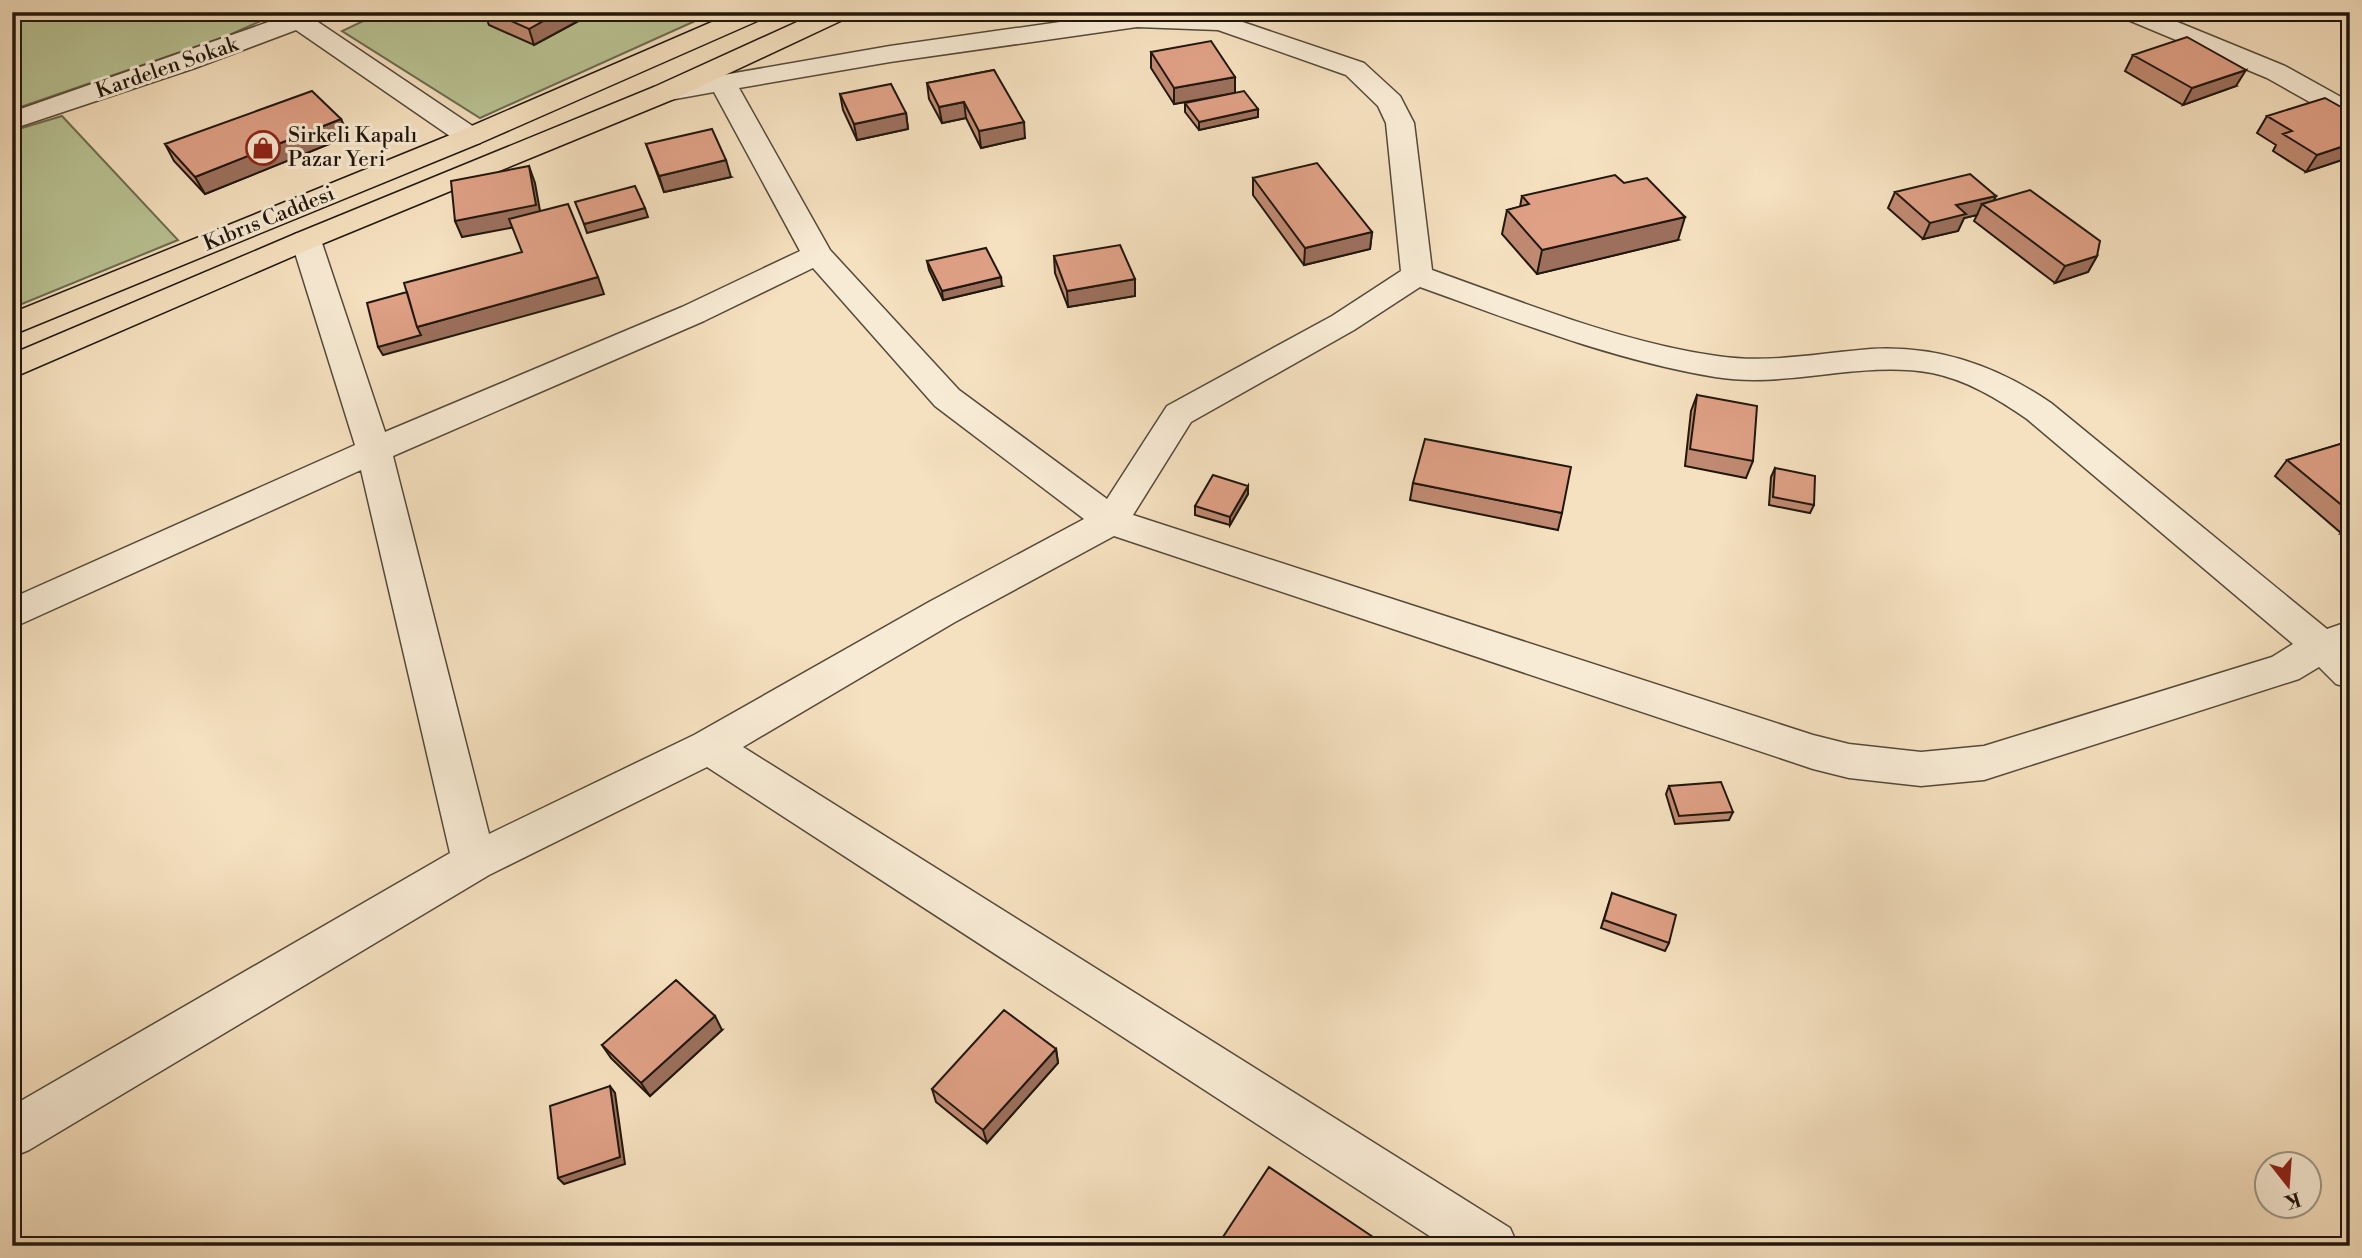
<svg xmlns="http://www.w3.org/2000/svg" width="2362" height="1258" font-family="'Libre Bodoni',serif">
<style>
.green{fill:#b9c394;stroke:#6c6d50;stroke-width:2}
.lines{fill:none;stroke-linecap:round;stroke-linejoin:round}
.minor-casing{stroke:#554939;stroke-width:3}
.major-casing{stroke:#20170c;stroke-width:3}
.minor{fill:#f8ebd5;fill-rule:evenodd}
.major{fill:#f5e0bf;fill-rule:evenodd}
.wall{fill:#c08a72;stroke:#20170c;stroke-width:2}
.shaded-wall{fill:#9c705d;stroke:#20170c;stroke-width:2}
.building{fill:#dfa085;stroke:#20170c;stroke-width:2}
.labels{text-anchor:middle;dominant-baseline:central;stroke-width:6;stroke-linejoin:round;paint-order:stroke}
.far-street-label{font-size:21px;fill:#20170c;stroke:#f8ebd5}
.far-poi-label{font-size:21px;fill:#20170c;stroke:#f8ebd5;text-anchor:start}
</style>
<rect width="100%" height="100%" fill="#f5e0bf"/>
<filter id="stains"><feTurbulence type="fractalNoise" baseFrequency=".00286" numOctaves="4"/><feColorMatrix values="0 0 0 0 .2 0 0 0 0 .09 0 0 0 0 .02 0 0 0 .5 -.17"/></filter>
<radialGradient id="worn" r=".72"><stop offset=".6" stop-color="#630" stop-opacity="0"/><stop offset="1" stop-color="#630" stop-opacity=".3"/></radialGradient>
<path class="green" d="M 12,12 L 281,12 L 227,36 L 12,110 Z
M 382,12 L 715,12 L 480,118 L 342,31 Z
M 62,116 L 178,240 L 12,308 L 12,131 Z"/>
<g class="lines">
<g class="minor-casing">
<path id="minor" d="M 297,12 L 333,12 L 330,17 L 318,22 L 480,131 L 484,137 L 480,143 L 470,145 L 460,143 L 296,30 L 195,68 L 12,129 L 12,112 Z
M 1130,12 L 1222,15 L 1364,63 L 1400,96 L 1414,123 L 1432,270 C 1525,303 1619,342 1717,356 C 1769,364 1819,353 1871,349 C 1937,345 1997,366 2051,403 L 2327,629 L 2350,621 L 2350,688 L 2336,684 L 2319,667 L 2299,679 L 1984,780 L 1921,786 L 1849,778 L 1813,769 L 1114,536 L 955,622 L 743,747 L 1510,1228 L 1518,1246 L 1445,1246 L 707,767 L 489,875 L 29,1150 L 12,1157 L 12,1106 L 450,853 L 361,470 L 12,628 L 12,598 L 355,445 L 291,240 L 295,234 L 306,231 L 317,234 L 321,240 L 385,432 L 682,307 L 800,251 L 714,92 L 664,101 L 654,99 L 650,93 L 654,87 L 890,46 ZM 1137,27 L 1218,30 L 1346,75 L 1378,106 L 1386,123 L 1401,271 L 1332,316 L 1167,406 L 1107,499 L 959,390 L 830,250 L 739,88 L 890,62 ZM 813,268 L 935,406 L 1084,519 L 929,602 L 694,735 L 489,834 L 393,456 L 704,321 ZM 1420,287 C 1517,322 1613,360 1715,377 C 1787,389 1860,360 1932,373 C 1967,380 1998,399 2027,419 L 2293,644 L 2272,657 L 1984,746 L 1921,752 L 1849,744 L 1813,735 L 1133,515 L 1191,422 L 1354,330 Z
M 2118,12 L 2153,12 L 2285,66 L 2350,102 L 2350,121 L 2340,119 L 2267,78 L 2121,17 Z"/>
</g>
<g class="major-casing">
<path id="major" d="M 735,12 L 769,12 L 766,17 L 480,143 L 12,335 L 12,313 L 460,131 Z
M 819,12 L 852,12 L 849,17 L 674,99 L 317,246 L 12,378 L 12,354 L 295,234 L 654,87 Z"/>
</g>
<use href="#minor" class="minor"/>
<use href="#major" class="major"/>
</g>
<path class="wall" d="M 484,12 L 595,12 L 534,45 L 489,25 Z
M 1151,52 L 1235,77 L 1235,93 L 1258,109 L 1258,117 L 1199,130 L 1185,112 L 1185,103 L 1221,96 L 1174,104 L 1151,68 Z
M 2133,55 L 2236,86 L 2183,105 L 2125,71 Z
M 994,70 L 1025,138 L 981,148 L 966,118 L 942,123 L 929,99 L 927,83 Z
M 840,94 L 906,113 L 908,129 L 857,140 L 843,110 Z
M 2350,112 L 2350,159 L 2348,158 L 2306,172 L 2273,151 L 2276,145 L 2257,133 L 2267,116 Z
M 349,136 L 205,194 L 174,161 L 165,144 Z
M 646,144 L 731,177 L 664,192 Z
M 1253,178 L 1372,232 L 1370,249 L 1304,265 L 1253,195 Z
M 1895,192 L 1994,200 L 2097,256 L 2088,272 L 2055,283 L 1974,221 L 1977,215 L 1964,218 L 1958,231 L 1923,239 L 1888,208 Z
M 1522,196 L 1678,240 L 1537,274 L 1502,234 L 1507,210 L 1520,207 Z
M 1054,256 L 1135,279 L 1135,296 L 1068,307 L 1055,273 Z
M 927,261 L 1002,286 L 943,300 L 929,270 Z
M 1697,395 L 1753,461 L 1746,478 L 1685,466 L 1691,411 Z
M 2350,441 L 2350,530 L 2341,533 L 2275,476 L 2287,460 Z
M 1775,468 L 1814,505 L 1810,513 L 1769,505 L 1771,477 Z
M 1413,483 L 1562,513 L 1558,530 L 1410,500 Z
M 1248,486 L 1248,494 L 1230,525 L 1195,515 L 1195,506 Z
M 1669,786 L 1733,812 L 1729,820 L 1675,824 L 1666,794 Z
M 1612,893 L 1669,943 L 1665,951 L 1601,928 Z
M 722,1030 L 650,1096 L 611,1058 L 602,1045 Z
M 1056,1049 L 1058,1063 L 987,1143 L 936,1102 L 932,1089 Z"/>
<path class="shaded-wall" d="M 559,12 L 595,12 L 534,45 L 529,29 Z
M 2246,70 L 2236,86 L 2183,105 L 2192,88 Z
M 1235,77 L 1235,93 L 1174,104 L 1174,88 Z
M 964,102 L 966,118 L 942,123 L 939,107 Z
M 1258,109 L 1258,117 L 1199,130 L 1199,122 Z
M 906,113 L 908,129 L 857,140 L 854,124 Z
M 341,119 L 349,136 L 205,194 L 195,177 Z
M 1024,122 L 1025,138 L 981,148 L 979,131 Z
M 2350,144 L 2350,155 L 2348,158 L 2306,172 L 2317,155 Z
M 726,160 L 731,177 L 664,192 L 659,176 Z
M 529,166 L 535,183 L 542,222 L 462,237 L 455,221 Z
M 1996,196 L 1990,209 L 1982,204 L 1977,215 L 1964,218 L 1958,231 L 1923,239 L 1930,223 L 1956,205 Z
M 645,208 L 648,217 L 587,233 L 584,224 Z
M 1685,217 L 1678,240 L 1537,274 L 1542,250 Z
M 1372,232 L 1370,249 L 1304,265 L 1305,248 Z
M 2097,256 L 2088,272 L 2055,283 L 2065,266 Z
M 598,277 L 604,294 L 383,355 L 378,347 L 417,327 Z
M 1001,277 L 1002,286 L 943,300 L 942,291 Z
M 1135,279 L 1135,296 L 1068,307 L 1067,291 Z
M 1248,486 L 1248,494 L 1230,525 L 1230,517 Z
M 2350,523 L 2350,530 L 2341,533 Z
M 715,1016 L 722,1030 L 650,1096 L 641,1083 Z
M 1056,1049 L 1058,1063 L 987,1143 L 983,1130 Z
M 610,1086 L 615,1093 L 625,1164 L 564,1184 L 558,1178 Z"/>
<path class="building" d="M 491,12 L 559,12 L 529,29 Z
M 2187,37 L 2246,70 L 2192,88 L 2133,55 Z
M 1211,41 L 1235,77 L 1174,88 L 1151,52 Z
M 994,70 L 1024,122 L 979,131 L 964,102 L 939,107 L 927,83 Z
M 891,84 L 906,113 L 854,124 L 840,94 Z
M 312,91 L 341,119 L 195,177 L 165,144 Z
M 1244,91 L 1258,109 L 1199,122 L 1185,103 Z
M 2325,98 L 2350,112 L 2350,144 L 2317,155 L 2283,134 L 2292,131 L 2267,116 Z
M 712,129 L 726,160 L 659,176 L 646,144 Z
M 1317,163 L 1372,232 L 1305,248 L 1253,178 Z
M 529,166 L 536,205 L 455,221 L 451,181 Z
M 1970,174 L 1996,196 L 1956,205 L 1966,214 L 1930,223 L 1895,192 Z
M 1615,175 L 1624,183 L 1647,178 L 1685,217 L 1542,250 L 1507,210 L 1529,204 L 1522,196 Z
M 635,186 L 645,208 L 584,224 L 575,202 Z
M 2030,190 L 2100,241 L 2097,256 L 2065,266 L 1982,204 Z
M 568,204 L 598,277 L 417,327 L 404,283 L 522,252 L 509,219 Z
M 1120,245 L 1135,279 L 1067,291 L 1054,256 Z
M 986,248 L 1001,277 L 942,291 L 927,261 Z
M 407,292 L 417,327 L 421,335 L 378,347 L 367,303 Z
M 1697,395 L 1757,406 L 1753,461 L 1690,449 Z
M 1425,439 L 1571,467 L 1562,513 L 1413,483 Z
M 2350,441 L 2350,512 L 2287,460 Z
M 1775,468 L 1815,476 L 1814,505 L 1773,497 Z
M 1213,475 L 1248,486 L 1230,517 L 1195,506 Z
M 1721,782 L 1733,812 L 1679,816 L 1669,786 Z
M 1612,893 L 1676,915 L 1669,943 L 1604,920 Z
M 676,980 L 715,1016 L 641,1083 L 602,1045 Z
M 1004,1010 L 1056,1049 L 983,1130 L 932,1089 Z
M 610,1086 L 620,1157 L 558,1178 L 550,1106 Z
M 1269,1167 L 1376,1239 L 1372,1246 L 1217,1246 Z"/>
<defs>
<g id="shop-ring" transform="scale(1.75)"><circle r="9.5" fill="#f8ebd5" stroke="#8f2418" stroke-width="1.5"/><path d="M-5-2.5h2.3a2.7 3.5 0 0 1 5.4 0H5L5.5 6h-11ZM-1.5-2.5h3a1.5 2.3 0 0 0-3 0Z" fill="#8f2418"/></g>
</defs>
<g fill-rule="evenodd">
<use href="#shop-ring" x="263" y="148"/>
</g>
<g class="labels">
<g class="far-street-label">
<text transform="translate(167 68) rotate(-19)">Kardelen Sokak</text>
<text transform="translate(269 219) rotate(-22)">Kıbrıs Caddesi</text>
</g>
<g class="far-poi-label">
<text x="288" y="136">Sirkeli Kapalı<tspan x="288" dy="24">Pazar Yeri</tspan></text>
</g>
</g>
<rect width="2362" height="1258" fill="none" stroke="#f5e0bf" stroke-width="42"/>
<rect x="14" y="14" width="2334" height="1230" fill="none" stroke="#20170c" stroke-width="3.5"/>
<rect x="21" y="21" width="2320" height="1216" fill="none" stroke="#20170c" stroke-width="2"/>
<g transform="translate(2288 1185) rotate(163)"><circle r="33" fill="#f8ebd5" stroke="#a29685" stroke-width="2"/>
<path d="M0-5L12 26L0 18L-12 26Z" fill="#8f2418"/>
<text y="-10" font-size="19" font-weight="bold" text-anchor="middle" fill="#20170c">K</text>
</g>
<rect width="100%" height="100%" filter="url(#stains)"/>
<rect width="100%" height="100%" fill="url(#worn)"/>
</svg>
